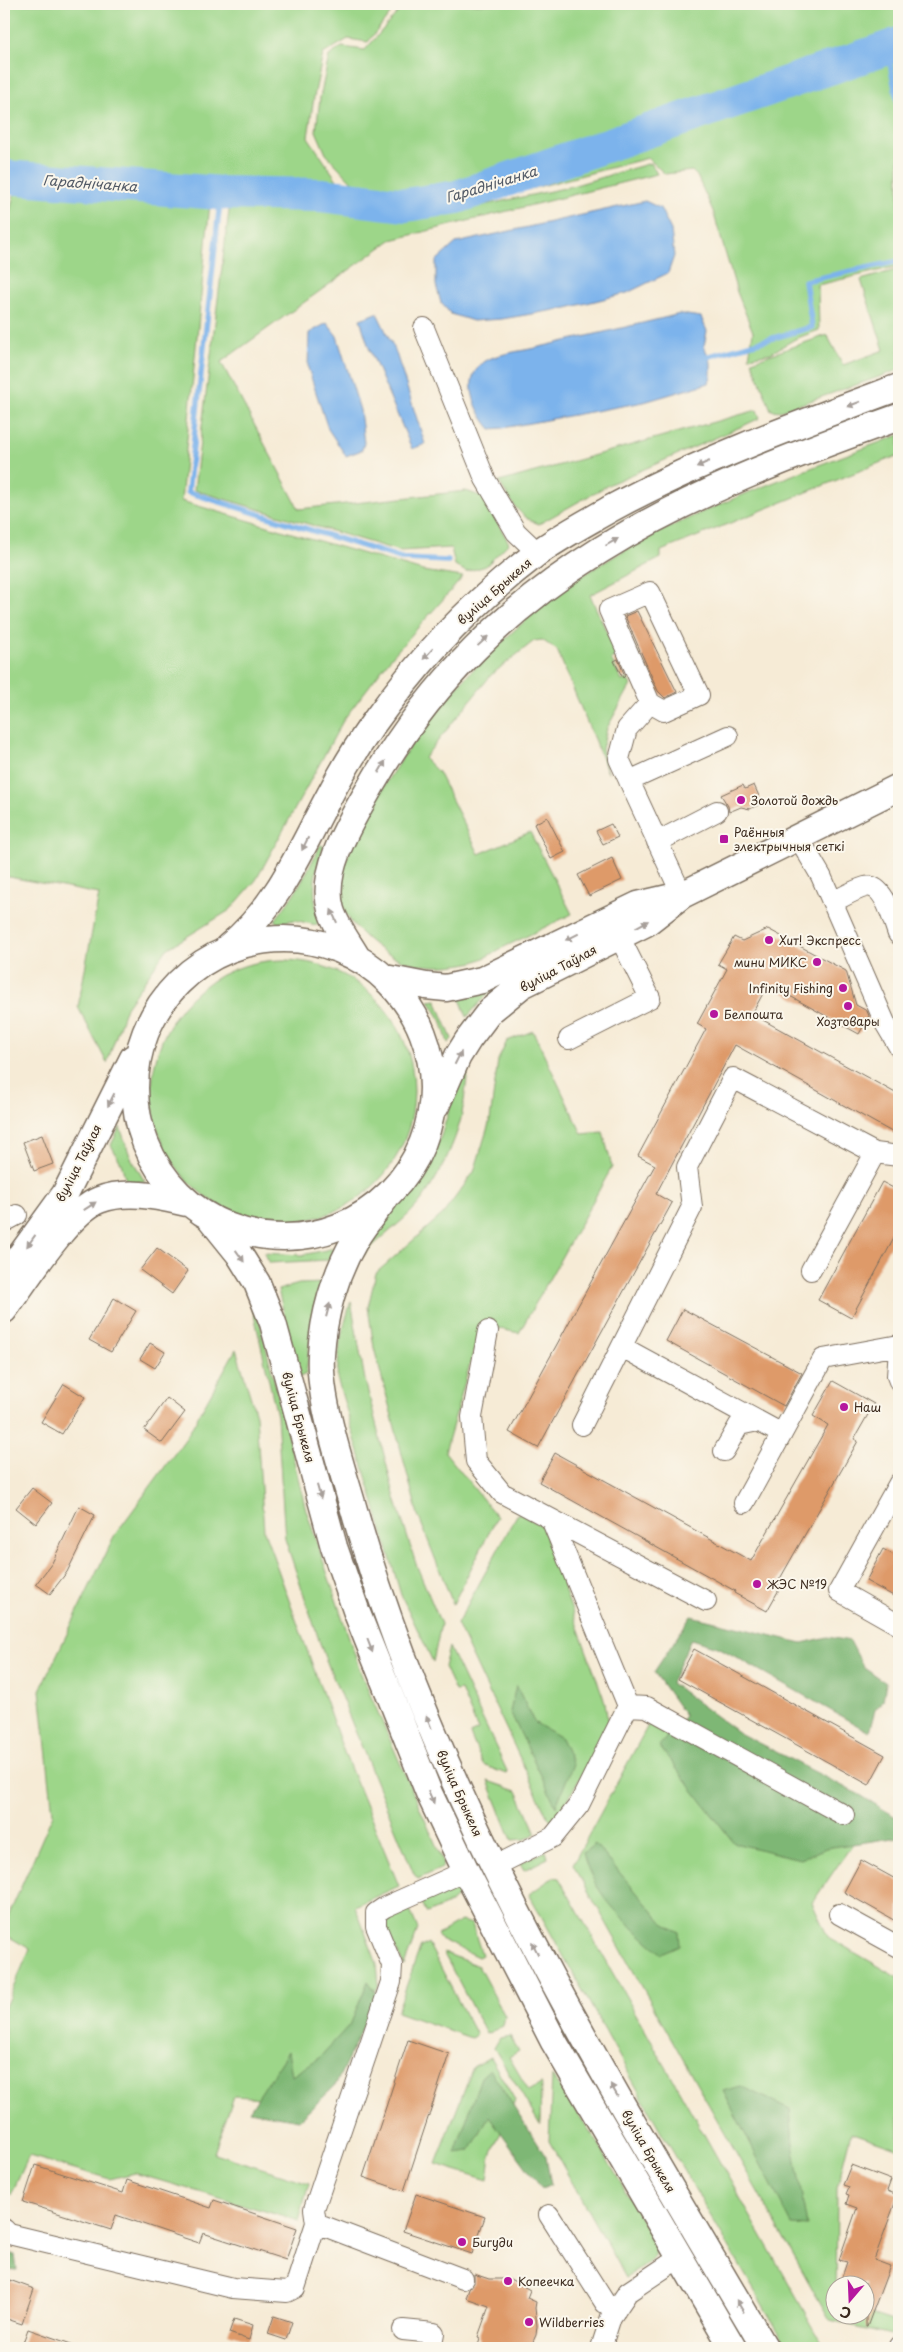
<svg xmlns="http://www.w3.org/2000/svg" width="903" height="2352" font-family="'Playpen Sans',sans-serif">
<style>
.green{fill:#9dd689;stroke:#6c8054}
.forest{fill:#7eb775;stroke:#5c704a}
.water{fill:#7cb3ec;stroke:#5c6e85}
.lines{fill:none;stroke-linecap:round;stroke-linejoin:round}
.stream{stroke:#7cb3ec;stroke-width:5.5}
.river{stroke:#7cb3ec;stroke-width:34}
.building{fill:#de9a69}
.minor-casing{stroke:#7c6e5e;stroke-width:22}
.major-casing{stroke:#7c6e5e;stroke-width:29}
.minor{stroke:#fff;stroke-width:20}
.major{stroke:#fff;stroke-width:26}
.oneway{fill:#a79f9a}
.poi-dot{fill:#b5179e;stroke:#fbf7ec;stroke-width:2}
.labels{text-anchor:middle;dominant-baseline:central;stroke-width:4;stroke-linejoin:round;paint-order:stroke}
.street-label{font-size:12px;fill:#3b2a1e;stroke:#fbf7ec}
.poi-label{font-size:12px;fill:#3b2a1e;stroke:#fbf7ec;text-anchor:start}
.water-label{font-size:14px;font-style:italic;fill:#525a66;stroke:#fbf7ec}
</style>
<rect width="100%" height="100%" fill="#fbf7ec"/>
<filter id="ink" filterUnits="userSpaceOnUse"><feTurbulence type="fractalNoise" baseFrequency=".02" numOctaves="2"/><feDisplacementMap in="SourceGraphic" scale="10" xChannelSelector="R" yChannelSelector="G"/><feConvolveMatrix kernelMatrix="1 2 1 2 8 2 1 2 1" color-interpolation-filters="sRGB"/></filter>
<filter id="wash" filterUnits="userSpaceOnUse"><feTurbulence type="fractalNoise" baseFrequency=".0096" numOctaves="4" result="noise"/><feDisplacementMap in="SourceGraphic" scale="20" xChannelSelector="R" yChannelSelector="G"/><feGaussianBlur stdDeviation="1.12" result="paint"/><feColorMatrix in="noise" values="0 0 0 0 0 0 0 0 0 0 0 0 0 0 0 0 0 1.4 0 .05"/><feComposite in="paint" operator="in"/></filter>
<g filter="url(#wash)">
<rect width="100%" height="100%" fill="#f6ebd6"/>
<path class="green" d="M 4,4 L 398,4 L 368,42 L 348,39 L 323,54 L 314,97 L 308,137 L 343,189 L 4,165 Z
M 405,4 L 899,4 L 899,266 L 818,285 L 819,330 L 795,339 L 771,353 L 749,357 L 753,332 L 737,292 L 713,211 L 697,176 L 692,171 L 665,174 L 648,158 L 480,202 L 438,205 L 354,184 L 326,154 L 316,131 L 320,98 L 329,56 L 342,47 L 365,50 Z
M 651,163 L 657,174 L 391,240 L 221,362 L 299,509 L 466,491 L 483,497 L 509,543 L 486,566 L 466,572 L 455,565 L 451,548 L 399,551 L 194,490 L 230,203 L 387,217 L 446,213 L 565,188 Z
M 22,188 L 210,203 L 181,501 L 423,571 L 463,577 L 390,659 L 344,719 L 256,880 L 230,910 L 167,949 L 126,1007 L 107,1063 L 78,1007 L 99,894 L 4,876 L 4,235 L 14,195 Z
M 899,269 L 899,370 L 781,411 L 771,410 L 752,361 L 827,335 L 843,365 L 884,350 L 861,280 Z
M 757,410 L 760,418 L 745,425 L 610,484 L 539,524 C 518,517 511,500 499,482 Z
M 899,435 L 899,455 L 661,551 L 661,558 L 590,595 L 617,655 L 611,659 L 622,681 L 627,679 L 631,685 L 607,728 L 602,749 L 608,773 L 557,650 L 542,640 L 534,641 L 491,675 L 424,758 L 438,772 L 479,854 L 530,832 L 572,914 C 549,925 526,937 502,948 C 493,953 484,959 474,962 C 437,970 401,968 371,942 C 358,931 342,915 340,896 C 335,843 427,718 464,679 C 496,646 544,601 582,576 C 680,513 791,476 899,435 Z
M 320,845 L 324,846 C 313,877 312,890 319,922 L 316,925 L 294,920 L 277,923 L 275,920 C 294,896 308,872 320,845 Z
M152 1091a131 131 0 1 1 262 0a131 131 0 1 1-262 0Z
M 494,987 L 467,1017 L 460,999 Z
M 436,1000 L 452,1039 L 448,1043 L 441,1020 L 429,1001 Z
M 533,1031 L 582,1134 L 603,1132 L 612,1167 L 519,1333 L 481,1325 L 445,1452 L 497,1517 L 453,1604 L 418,1515 L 374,1348 L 368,1307 L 376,1273 L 443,1214 L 474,1172 L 490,1120 L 498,1060 L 507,1041 Z
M 469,1061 C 467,1078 465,1096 462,1114 C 455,1146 433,1191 409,1214 C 388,1234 369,1246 351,1270 L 361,1243 L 396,1206 L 426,1170 L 441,1136 L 454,1094 Z
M 120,1127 L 130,1156 L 145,1182 L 126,1181 L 121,1163 L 111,1145 Z
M 335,1248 L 329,1260 L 270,1263 L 264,1253 L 302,1255 Z
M 323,1283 L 311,1332 L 306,1374 L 300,1377 L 278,1290 L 299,1284 Z
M 251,1301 L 258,1315 L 306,1510 L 362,1676 L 443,1861 L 442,1868 L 418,1879 L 414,1874 L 324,1655 L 285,1539 L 277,1416 Z
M 351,1301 L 365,1380 L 395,1498 L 416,1564 L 441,1624 L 433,1662 L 401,1595 L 337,1378 L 340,1340 Z
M 236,1349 L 256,1415 L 264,1531 L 345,1755 L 399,1886 L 355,1906 L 377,1964 L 379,1985 L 310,2101 L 234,2096 L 214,2153 L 309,2183 L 299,2221 L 134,2173 L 110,2179 L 29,2156 L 11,2195 L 4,2188 L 4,2009 L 30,1949 L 4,1934 L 4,1926 L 53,1814 L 40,1690 L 114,1536 L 186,1438 Z
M 518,1513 L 541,1525 L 605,1702 L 608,1723 L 596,1751 L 554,1823 L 547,1816 L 457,1624 Z
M 449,1647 L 507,1771 L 506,1774 L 483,1765 L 470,1734 L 478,1730 L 461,1690 L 455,1691 L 444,1667 Z
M 652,1718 L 858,1836 L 812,1903 L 828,1937 L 899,1978 L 899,2149 L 851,2132 L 837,2188 L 836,2314 L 866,2314 L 866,2312 L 893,2321 L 891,2335 L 830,2320 L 573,1864 Z
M 488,1781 L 517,1791 L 536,1833 L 526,1839 L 512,1840 Z
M 546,1851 L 548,1858 L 524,1870 L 520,1863 Z
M 554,1877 L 559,1878 L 825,2348 L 788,2348 L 659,2128 L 529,1894 Z
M 446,1887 L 458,1890 L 460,1895 L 450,1903 L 427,1913 L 419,1897 Z
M 406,1901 L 418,1929 L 404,1966 L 384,1925 L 388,1911 Z
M 461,1921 L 472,1924 L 482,1955 L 478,1957 L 440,1939 L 437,1935 Z
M 428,1943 L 476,2035 L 471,2038 L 397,2012 L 420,1948 Z
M 443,1952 L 478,1966 L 505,2016 L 503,2026 L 486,2034 Z
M 510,2036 L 519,2051 L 509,2057 L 529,2091 L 541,2084 L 540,2125 L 494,2048 L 500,2038 Z
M 490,2057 L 515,2100 L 491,2155 L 488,2180 L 436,2164 L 473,2067 Z
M 552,2076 L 596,2140 L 657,2246 C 654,2264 640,2269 625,2277 L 549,2141 Z"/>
<path class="forest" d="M 691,1616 L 802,1643 L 828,1637 L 850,1641 L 864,1668 L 886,1683 L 883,1700 L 875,1710 L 869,1732 L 720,1648 L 691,1639 L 671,1683 L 739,1733 L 860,1795 L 899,1819 L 899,1837 L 826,1848 L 800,1859 L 734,1843 L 659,1746 L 685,1716 L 654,1672 Z
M 516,1685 L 534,1722 L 561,1738 L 573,1764 L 556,1806 L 510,1712 Z
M 595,1844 L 662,1922 L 679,1932 L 680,1946 L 662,1954 C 630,1925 594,1898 583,1853 Z
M 368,1981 L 378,1995 L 335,2086 L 299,2120 L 249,2111 L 288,2051 L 292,2076 L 320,2057 L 351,2023 Z
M 490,2069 L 546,2157 L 551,2185 L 542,2189 L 489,2116 L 470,2151 L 455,2153 L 481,2077 Z
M 740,2086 L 790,2109 L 793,2144 L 807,2226 L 792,2225 L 723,2091 Z
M 4,2250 L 15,2255 L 17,2270 L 4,2269 Z"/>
<path class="water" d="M 645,201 L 660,208 L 671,230 L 674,256 L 668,273 L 627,293 L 567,308 L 502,319 L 473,321 L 451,314 L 441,303 L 436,285 L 436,261 L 456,243 Z
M 377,313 L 395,350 L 425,444 L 412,449 L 369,348 L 360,319 Z
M 680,314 L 701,317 L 707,331 L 704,346 L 711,362 L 711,376 L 709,383 L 644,402 L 503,428 L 491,429 C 476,412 460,379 484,362 C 494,354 522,351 535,348 C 583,337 631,326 680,314 Z
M 327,323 L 337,336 L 360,410 L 364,443 L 362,450 L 346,456 L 328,429 L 308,368 L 309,333 Z"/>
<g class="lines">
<path class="stream" d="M 887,48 L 899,109
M 221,193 L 188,492 L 404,559 L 448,561
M 4,196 L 9,177
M 703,358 L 812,327 L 805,281 L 899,261"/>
<path class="river" d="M 4,177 L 221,193 L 321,195 L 406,205 L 457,197 L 899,44"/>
</g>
<g id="blocks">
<path class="building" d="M 637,611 L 677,692 L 665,698 L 658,691 L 625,616 Z
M 618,659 L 625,676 L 623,678 L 614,661 Z
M 743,785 L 745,789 L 754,785 L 762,803 L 750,809 L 741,807 L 729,812 L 728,806 L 721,795 Z
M 547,817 L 565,852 L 551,859 L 534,824 Z
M 611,824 L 618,837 L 603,844 L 596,831 Z
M 612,858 L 622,880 L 589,896 L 578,875 Z
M 768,929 L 846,971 L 856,1005 L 867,1011 L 869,1016 L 859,1034 L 768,984 L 752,1014 L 899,1095 L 899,1136 L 735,1045 L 656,1194 L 672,1203 L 538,1448 L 509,1432 L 655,1165 L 638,1156 L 706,1029 L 697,1024 L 727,969 L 718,964 L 734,937 L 742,941 Z
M 42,1135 L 53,1164 L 34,1171 L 23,1142 Z
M 882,1182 L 899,1191 L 899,1229 L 851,1318 L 818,1300 Z
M 157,1248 L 188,1271 L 172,1294 L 140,1270 Z
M 114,1298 L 136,1311 L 111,1352 L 89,1340 Z
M 683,1309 L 802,1373 L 784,1406 L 666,1341 Z
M 150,1343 L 165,1352 L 155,1368 L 140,1359 Z
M 833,1381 L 874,1404 L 854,1439 L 858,1441 L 777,1584 L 781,1586 L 767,1611 L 734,1593 L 735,1591 L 539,1482 L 555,1453 L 751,1561 L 828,1425 L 813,1416 Z
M 64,1384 L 85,1397 L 62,1434 L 41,1422 Z
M 167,1398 L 185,1412 L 162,1443 L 144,1430 Z
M 32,1488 L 52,1503 L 36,1524 L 16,1508 Z
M 79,1506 L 95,1515 L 67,1572 L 50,1594 L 36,1584 L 52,1563 Z
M 883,1549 L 899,1558 L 899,1599 L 866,1581 Z
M 694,1649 L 885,1755 L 869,1785 L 678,1679 Z
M 861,1860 L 899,1881 L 899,1923 L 844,1892 Z
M 408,2040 L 449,2054 L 404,2191 L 363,2177 Z
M 35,2165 L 123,2193 L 127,2180 L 211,2208 L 214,2200 L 297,2228 L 286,2260 L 203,2233 L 199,2243 L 116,2215 L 111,2230 L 23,2202 Z
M 851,2165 L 891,2180 L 887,2191 L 898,2195 L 874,2260 L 890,2266 L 867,2327 L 866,2327 L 866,2284 L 854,2284 L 841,2280 L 847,2262 L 839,2260 L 857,2208 L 846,2204 L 849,2195 L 846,2194 L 849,2187 L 843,2185 Z
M 416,2194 L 485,2217 L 472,2254 L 403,2231 Z
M 474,2274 L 489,2279 L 510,2279 L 530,2290 L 527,2298 L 536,2302 L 535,2308 L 537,2326 L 536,2335 L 530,2348 L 477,2348 L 480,2338 L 478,2337 L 489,2306 L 466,2298 L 469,2289 L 474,2283 Z
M 4,2278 L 34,2289 L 22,2324 L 4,2318 Z
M 274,2316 L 292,2322 L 286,2340 L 268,2334 Z
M 234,2319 L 253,2325 L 249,2340 L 229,2333 Z
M 28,2329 L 77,2346 L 76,2348 L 21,2348 Z"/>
</g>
</g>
<g filter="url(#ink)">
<use href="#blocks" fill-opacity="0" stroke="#7c6e5e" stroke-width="1"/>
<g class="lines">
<g class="minor-casing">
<path id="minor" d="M 424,328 L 485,479 L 516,532 L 538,553
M 650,592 L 699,695 L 664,711 L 650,703 L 609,610 Z
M 650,703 L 627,729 L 619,759 L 682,895
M 629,781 L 728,736
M 798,837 L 821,876 L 886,1025 L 899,1047
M 657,842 L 717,811
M 833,902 C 843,897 854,890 865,887 C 884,882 893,921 898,934
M 569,1039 L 650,998 L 619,936
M 4,1222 L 17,1215
M 811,1270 L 875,1153
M 488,1331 L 472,1417 L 476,1461 L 502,1493 L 706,1601
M 622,1347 L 782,1434
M 899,1348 L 897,1376 L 899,1381
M 582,1425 L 692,1207 L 687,1167 L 733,1078 L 875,1153 L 899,1156
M 724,1451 L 739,1425 L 758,1421
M 899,1483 L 839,1591 L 899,1625
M 744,1503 L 823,1359 L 899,1345
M 551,1519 L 628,1706 L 647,1707 L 844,1815
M 493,1867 L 553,1837 L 579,1805 L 628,1706
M 839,1914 L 899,1947
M 549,2215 L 605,2303 L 616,2310
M 316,2223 L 463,2279
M 4,2229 L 9,2234 L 233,2288 L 287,2292 L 295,2288 L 316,2223 L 314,2209 L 391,1982 L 392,1965 L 376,1926 L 376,1913 L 385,1907 L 466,1871
M 403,2330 L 434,2333 L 431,2348
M 601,2348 L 611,2317 L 628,2292 L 679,2258
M 899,2348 L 899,2346"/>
</g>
<g class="major-casing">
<path id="major" d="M135 1088a149 149 0 1 1 298 0a149 149 0 1 1-298 0Z
M 228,947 C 276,908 298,855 326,802 C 340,775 356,748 373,724 C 419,659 473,602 536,554 C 559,537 586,523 610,509 C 702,459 802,423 899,387
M 358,959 C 349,943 336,927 331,910 C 319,869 353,818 372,784 C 493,574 682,494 899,417
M 385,978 L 426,986 L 446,988 L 482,980 L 638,905 L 677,896
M 436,1106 L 458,1056 L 468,1040 L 490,1011 L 522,985 L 646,923 L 682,895 L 899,787
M 385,1199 C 375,1212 363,1226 355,1240 C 335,1274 323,1316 321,1355 C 318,1398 342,1468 354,1510 C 440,1812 607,2080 765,2348
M 210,1218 L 239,1254 L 257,1283 L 273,1323 L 334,1547 L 357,1613 L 429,1793 L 466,1871 L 554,2042 L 733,2348
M 4,1278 L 65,1194 L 133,1058
M 4,1310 C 25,1282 68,1212 99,1200 C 128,1189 159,1197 187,1203"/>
</g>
<use href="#minor" class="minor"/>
<use href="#major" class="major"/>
</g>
<defs><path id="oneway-solid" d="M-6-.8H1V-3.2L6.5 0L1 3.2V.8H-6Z" transform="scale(1.25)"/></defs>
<g class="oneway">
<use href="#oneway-solid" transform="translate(854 404) rotate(159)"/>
<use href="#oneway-solid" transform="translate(703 464) rotate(156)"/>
<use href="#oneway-solid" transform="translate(612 542) rotate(-30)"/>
<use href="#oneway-solid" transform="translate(483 641) rotate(-43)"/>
<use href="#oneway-solid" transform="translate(428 654) rotate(132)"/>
<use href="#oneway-solid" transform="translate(382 767) rotate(-60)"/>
<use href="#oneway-solid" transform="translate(305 844) rotate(116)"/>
<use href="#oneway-solid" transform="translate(334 916) rotate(-114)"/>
<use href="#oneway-solid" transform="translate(642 924) rotate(-28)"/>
<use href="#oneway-solid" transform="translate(572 937) rotate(154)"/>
<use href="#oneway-solid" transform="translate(458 1058) rotate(-63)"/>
<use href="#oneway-solid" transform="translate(111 1100) rotate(117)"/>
<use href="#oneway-solid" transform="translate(90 1206) rotate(-33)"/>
<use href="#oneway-solid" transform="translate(31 1241) rotate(126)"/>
<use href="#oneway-solid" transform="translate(240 1256) rotate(55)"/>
<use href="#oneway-solid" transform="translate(328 1310) rotate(-75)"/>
<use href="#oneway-solid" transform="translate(319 1492) rotate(74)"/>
<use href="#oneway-solid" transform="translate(370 1646) rotate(69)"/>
<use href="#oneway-solid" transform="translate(429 1722) rotate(-111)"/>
<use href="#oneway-solid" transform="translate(431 1797) rotate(66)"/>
<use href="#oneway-solid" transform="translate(535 1948) rotate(-117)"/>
<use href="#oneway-solid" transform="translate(614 2090) rotate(-120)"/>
<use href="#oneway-solid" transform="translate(740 2306) rotate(-121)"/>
</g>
</g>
<g class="poi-dot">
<circle cx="741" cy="800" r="5"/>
<rect x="719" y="834" width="10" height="10" rx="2.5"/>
<circle cx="769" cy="940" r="5"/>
<circle cx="817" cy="962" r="5"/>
<circle cx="843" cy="988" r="5"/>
<circle cx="848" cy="1006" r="5"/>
<circle cx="714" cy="1014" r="5"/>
<circle cx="844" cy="1407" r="5"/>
<circle cx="757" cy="1584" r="5"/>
<circle cx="462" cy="2242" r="5"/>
<circle cx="508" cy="2281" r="5"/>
<circle cx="529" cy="2322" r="5"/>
</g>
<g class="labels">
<g class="street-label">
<text transform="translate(494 591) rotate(-41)">вуліца Брыкеля</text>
<text transform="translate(558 968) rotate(-28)">вуліца Таўлая</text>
<text transform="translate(78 1163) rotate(-63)">вуліца Таўлая</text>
<text transform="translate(299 1417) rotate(75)">вуліца Брыкеля</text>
<text transform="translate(460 1793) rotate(66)">вуліца Брыкеля</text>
<text transform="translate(649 2151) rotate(60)">вуліца Брыкеля</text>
</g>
<g class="poi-label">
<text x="751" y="800">Золотой дождь</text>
<text x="734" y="832">Раённыя<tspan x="734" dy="14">электрычныя сеткі</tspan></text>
<text x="779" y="940">Хит! Экспресс</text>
<text x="807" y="962" text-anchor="end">мини МИКС</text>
<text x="833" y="988" text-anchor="end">Infinity Fishing</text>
<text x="724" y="1014">Белпошта</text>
<text x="848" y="1021" text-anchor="middle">Хозтовары</text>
<text x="854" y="1407">Наш</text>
<text x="767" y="1584">ЖЭС №19</text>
<text x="472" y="2242">Бигуди</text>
<text x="518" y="2281">Копеечка</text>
<text x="539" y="2322">Wildberries</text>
</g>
<g class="water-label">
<text transform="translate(90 183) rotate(4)">Гараднічанка</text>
<text transform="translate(491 184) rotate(-17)">Гараднічанка</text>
</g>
</g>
<rect width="903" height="2352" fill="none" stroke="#fbf7ec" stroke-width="20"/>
<g transform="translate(850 2300) rotate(199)"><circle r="24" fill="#fbf7ec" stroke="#aea59a"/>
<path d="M0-4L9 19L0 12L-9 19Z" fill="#b5179e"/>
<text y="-8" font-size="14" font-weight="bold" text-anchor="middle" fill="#3b2a1e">С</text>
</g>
</svg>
